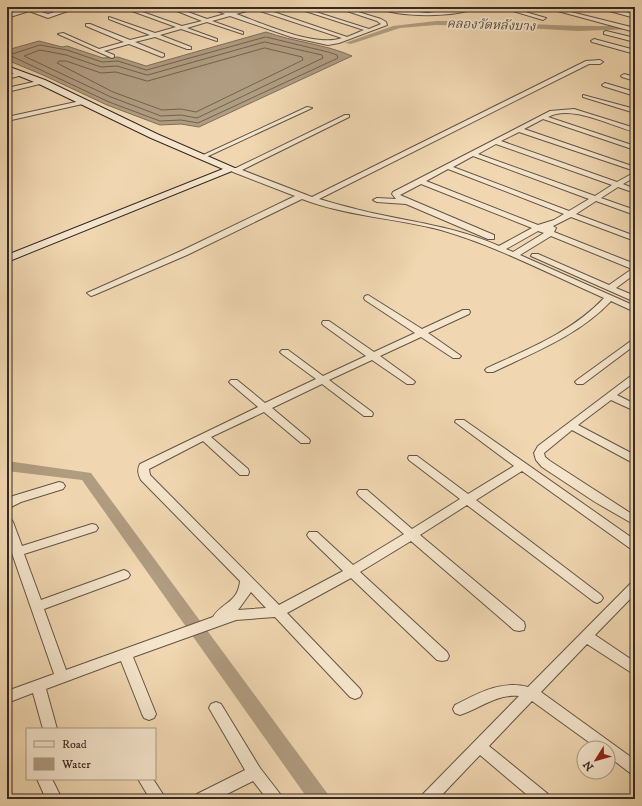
<svg xmlns="http://www.w3.org/2000/svg" width="642" height="806" font-family="'IM FELL DW Pica','Noto Serif Thai',serif">
<style>
.water{fill:#b09c80;stroke:#7f6e5a}
.lines{fill:none;stroke-linecap:round;stroke-linejoin:round}
.shore{stroke:#726251;stroke-width:1}
.canal{fill:#b09c80;fill-rule:evenodd}
.street-casing{stroke:#645446;stroke-width:2}
.secondary-casing{stroke:#352922;stroke-width:2}
.street{fill:#f5e5cc;fill-rule:evenodd}
.secondary{fill:#f5e5cc;fill-rule:evenodd}
.labels{text-anchor:middle;dominant-baseline:central;stroke-width:4;stroke-linejoin:round;paint-order:stroke}
.far-water-label{font-size:13px;font-style:italic;fill:#5a4c3e;stroke:#f5e5cc}
</style>
<rect width="100%" height="100%" fill="#f0d7b1"/>
<filter id="stains"><feTurbulence type="fractalNoise" baseFrequency=".005" numOctaves="4"/><feColorMatrix values="0 0 0 0 .2 0 0 0 0 .09 0 0 0 0 .02 0 0 0 .5 -.17"/></filter>
<radialGradient id="worn" r=".72"><stop offset=".6" stop-color="#630" stop-opacity="0"/><stop offset="1" stop-color="#630" stop-opacity=".3"/></radialGradient>
<path class="water" d="M 266,32 C 294,42 325,44 352,56 L 199,127 L 181,124 L 160,125 L 107,105 L 43,75 L 7,60 L 7,50 L 39,41 L 62,47 L 67,46 L 103,58 L 118,57 L 146,66 Z"/>
<g class="lines">
<path class="shore" d="M 266,37 L 328,52 L 337,55 L 338,58 L 198,123 L 181,120 L 160,121 L 109,102 L 9,55 L 40,45 L 67,50 L 102,62 L 118,61 L 146,70 Z
M 265,42 L 322,55 L 323,58 L 197,118 L 181,115 L 161,116 L 111,97 L 24,56 L 40,50 L 66,55 L 101,67 L 117,66 L 147,75 Z
M 265,48 L 302,57 L 303,60 L 196,112 L 181,109 L 162,110 L 113,92 L 57,63 L 59,61 L 66,61 L 101,73 L 116,72 L 147,81 Z"/>
<path class="canal" d="M 436,21 C 502,20 568,29 635,25 L 635,29 L 578,31 L 493,26 L 436,25 L 400,28 L 351,44 L 345,43 L 393,26 Z
M 7,461 L 91,473 L 327,793 L 330,799 L 308,799 L 82,480 L 7,471 Z"/>
<g class="street-casing">
<path id="street" d="M 34,7 L 38,8 L 35,10 L 48,14 L 72,7 L 79,7 L 48,18 L 29,11 L 7,18 L 7,14 Z
M 167,7 L 174,7 L 207,19 L 225,14 L 208,7 C 216,7 224,13 232,12 C 242,11 249,7 259,7 L 347,37 L 364,30 L 293,7 L 300,7 L 369,29 L 381,24 L 377,21 L 335,7 L 342,7 L 381,19 L 386,22 L 387,25 L 339,43 L 328,45 L 291,37 L 230,16 L 212,21 L 243,32 L 243,34 L 207,22 L 187,28 L 217,39 L 217,41 L 181,29 L 160,35 L 191,47 L 191,49 L 187,49 L 155,37 L 135,42 L 164,54 L 164,56 L 162,57 L 129,44 L 104,51 L 114,55 L 114,57 L 112,58 L 58,34 L 63,33 L 99,49 L 124,42 L 86,26 L 86,24 L 90,24 L 130,40 L 150,35 L 109,19 L 109,17 L 155,33 L 176,27 L 132,11 L 134,9 L 182,26 L 202,21 ZM 254,9 L 342,38 C 316,48 262,23 236,14 Z
M 377,7 L 427,13 L 477,7 C 458,18 396,18 377,7 Z
M 500,7 L 508,7 L 546,18 L 543,20 Z
M 543,7 L 551,7 L 635,28 L 635,32 Z
M 595,7 L 603,7 L 635,14 L 635,18 Z
M 606,31 L 635,38 L 635,42 L 604,34 L 604,32 Z
M 594,39 L 635,50 L 635,54 L 592,42 L 591,41 Z
M 586,61 L 600,60 L 603,62 L 600,64 L 589,64 L 319,199 C 337,204 354,209 372,213 C 418,223 456,227 499,246 L 532,228 L 421,184 L 400,195 L 494,235 L 494,239 L 488,239 L 406,204 L 377,202 L 373,200 L 377,198 L 396,199 L 392,194 L 393,192 L 550,111 L 574,109 L 635,128 L 635,132 C 611,126 571,104 548,117 L 635,146 L 635,150 L 543,119 L 524,129 L 635,167 L 635,171 L 519,132 L 501,141 L 617,182 L 635,172 L 635,177 L 623,184 L 635,189 L 635,193 L 618,187 L 601,198 L 635,210 L 635,215 L 596,201 L 576,214 L 635,236 L 635,241 L 571,217 L 553,226 L 556,228 L 554,232 L 635,264 L 635,274 L 616,288 L 635,296 L 635,302 L 531,256 L 532,254 L 538,254 L 609,285 L 632,269 L 551,236 L 520,255 L 635,306 L 635,312 L 611,301 C 579,335 535,352 493,372 L 487,372 L 485,370 L 487,368 C 528,349 572,332 604,298 C 551,275 497,246 441,230 C 395,218 346,216 302,199 L 187,255 L 94,295 L 91,296 L 87,293 L 181,251 L 295,196 L 233,172 L 228,169 L 230,168 L 236,168 L 345,115 L 349,115 L 349,117 L 242,170 L 312,197 ZM 496,144 L 612,185 L 595,196 L 478,154 ZM 473,156 L 589,199 L 569,211 L 453,167 ZM 448,169 L 564,214 L 554,220 L 538,225 L 426,181 ZM 538,231 L 544,233 L 513,252 L 506,249 Z
M 21,72 L 23,73 L 23,75 L 7,79 L 7,75 Z
M 624,74 L 635,77 L 635,81 L 622,77 L 621,76 Z
M 42,80 L 44,81 L 44,83 L 7,92 L 7,88 Z
M 605,83 L 635,92 L 635,96 L 603,86 L 602,85 Z
M 583,95 L 635,109 L 635,113 L 583,97 Z
M 85,100 L 87,101 L 87,103 L 7,121 L 7,117 Z
M 307,107 L 312,108 L 204,158 L 199,157 Z
M 368,295 L 422,329 L 463,310 L 469,310 L 470,312 L 469,314 L 428,333 L 461,356 L 459,358 L 453,358 L 421,337 L 380,356 L 413,380 L 415,382 L 413,384 L 407,384 L 372,360 L 329,380 L 372,412 L 373,414 L 372,416 L 364,416 L 322,384 L 272,408 L 309,439 L 310,441 L 309,443 L 301,443 L 264,412 L 211,437 L 248,469 L 249,472 L 248,475 L 240,475 L 203,441 L 149,469 L 150,475 L 279,605 L 343,571 L 309,538 L 307,535 L 309,532 L 317,532 L 353,565 L 404,534 L 359,496 L 357,493 L 359,490 L 367,490 L 412,529 L 460,499 L 409,460 L 408,458 L 409,456 L 417,456 L 468,494 L 514,466 L 455,422 L 456,420 L 464,420 L 635,540 L 635,550 L 631,549 L 522,471 L 476,500 L 601,595 L 603,598 L 601,601 L 597,603 L 593,601 L 467,505 L 420,535 L 524,622 L 525,626 L 524,630 L 519,631 L 514,630 L 411,541 L 360,572 L 447,652 L 449,656 L 447,660 L 442,661 L 437,660 L 351,578 L 287,613 L 360,689 L 362,693 L 360,697 L 355,699 L 350,697 L 275,617 L 236,620 L 133,657 L 156,714 L 154,718 L 149,720 L 144,718 L 142,714 L 121,661 L 46,689 L 57,729 L 43,729 L 33,693 L 7,703 L 7,691 L 54,674 L 7,539 L 7,518 L 11,519 L 13,522 L 22,546 L 92,524 L 96,525 L 98,528 L 96,531 L 24,554 L 41,600 L 124,570 L 128,572 L 130,575 L 128,578 L 44,609 L 66,670 L 213,617 C 222,602 238,603 240,581 L 141,480 C 138,474 137,470 140,464 L 258,407 L 231,384 L 229,382 L 231,380 L 237,380 L 265,403 L 316,379 L 282,354 L 280,352 L 282,350 L 288,350 L 323,376 L 366,356 L 323,325 L 322,323 L 323,321 L 329,321 L 374,352 L 415,333 L 365,300 L 364,298 L 365,296 ZM 251,592 L 266,608 L 238,610 Z
M 635,338 L 635,345 L 583,384 L 577,384 L 575,382 L 577,380 Z
M 635,374 L 635,382 L 617,395 L 635,404 L 635,411 L 611,400 L 578,425 L 635,455 L 635,464 L 572,430 L 544,453 L 545,457 L 550,461 L 635,516 L 635,525 L 595,502 L 542,467 L 536,460 L 534,453 L 538,446 L 632,375 Z
M 59,482 L 63,483 L 65,486 L 63,489 L 21,502 L 7,509 L 7,500 L 13,496 Z
M 635,581 L 635,594 L 595,635 L 635,662 L 635,675 L 587,644 L 541,692 L 635,760 L 635,775 L 630,773 L 608,756 L 608,748 L 597,748 L 532,701 L 489,746 L 548,794 L 551,799 L 532,799 L 480,755 L 438,799 L 420,799 L 423,794 L 519,696 C 496,694 481,708 460,715 L 455,713 L 453,709 L 455,705 C 479,693 501,680 528,687 L 631,583 Z
M 216,702 L 221,704 L 260,768 L 284,799 L 267,799 L 253,781 L 217,799 L 194,799 L 197,794 L 245,770 L 209,708 L 211,704 Z
M 37,779 L 52,779 L 62,799 L 46,799 Z
M 138,779 L 153,779 L 166,799 L 150,799 Z"/>
</g>
<g class="secondary-casing">
<path id="secondary" d="M 7,66 L 45,80 L 157,134 L 237,169 L 7,262 L 7,255 L 223,169 L 151,138 L 39,84 L 7,71 Z"/>
</g>
<use href="#street" class="street"/>
<use href="#secondary" class="secondary"/>
</g>
<g class="labels">
<g class="far-water-label">
<text transform="translate(491 25) rotate(2)">คลองวัดหลังบาง</text>
</g>
</g>
<rect width="642" height="806" fill="none" stroke="#f0d7b1" stroke-width="24"/>
<rect x="8" y="8" width="626" height="790" fill="none" stroke="#352922" stroke-width="2"/>
<rect x="12" y="12" width="618" height="782" fill="none" stroke="#352922"/>
<rect x="26" y="728" width="130" height="52" fill="#f5e5cc" stroke="#a89a88"/>
<rect x="34" y="741" width="20" height="6" fill="#f5e5cc" stroke="#a89a88"/>
<text x="62" y="748" font-size="12" fill="#352922">Road</text>
<rect x="34" y="758" width="20" height="12" fill="#b09c80" stroke="#a89a88"/>
<text x="62" y="768" font-size="12" fill="#352922">Water</text>
<g transform="translate(596 760) rotate(233)"><circle r="19" fill="#f5e5cc" stroke="#a89a88"/>
<path d="M0-3L7 15L0 10L-7 15Z" fill="#8f2418"/>
<text y="-6" font-size="11" font-weight="bold" text-anchor="middle" fill="#352922">N</text>
</g>
<rect width="100%" height="100%" filter="url(#stains)"/>
<rect width="100%" height="100%" fill="url(#worn)"/>
</svg>
